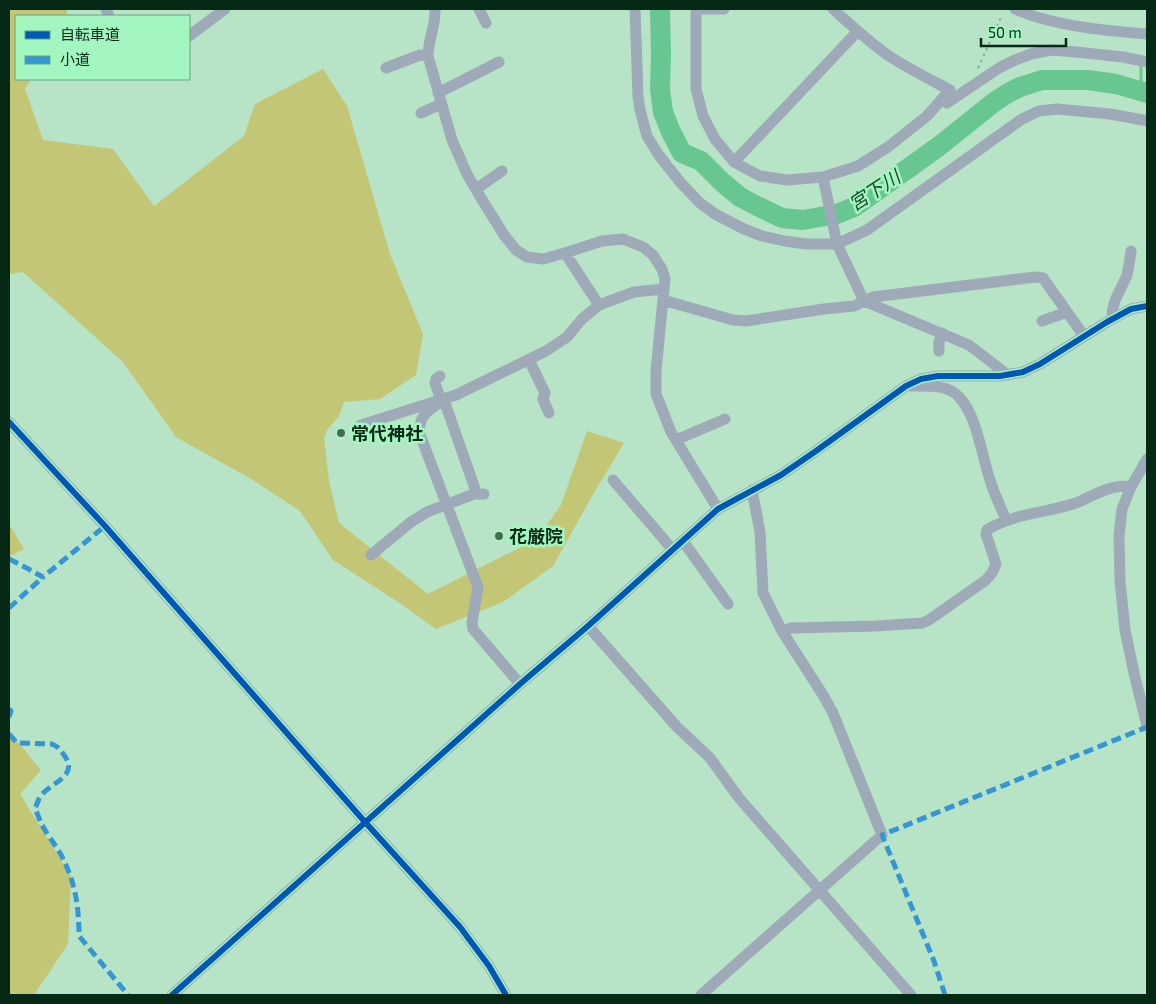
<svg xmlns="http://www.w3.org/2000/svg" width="1156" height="1004" font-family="'Exo 2','Noto Sans JP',sans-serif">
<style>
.green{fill:#c3c674}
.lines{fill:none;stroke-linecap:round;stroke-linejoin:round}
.stream{stroke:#68c690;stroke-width:3}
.river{stroke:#68c690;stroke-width:20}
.path{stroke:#8f9fa1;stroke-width:2;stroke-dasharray:2.5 4;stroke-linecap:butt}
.minor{stroke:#9faab8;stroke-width:11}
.quiet{stroke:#3696d4;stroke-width:5;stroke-dasharray:10 5;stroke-linecap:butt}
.cycleway-casing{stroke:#a4f6c1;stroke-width:9}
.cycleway{stroke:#0057b8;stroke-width:6}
.poi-dot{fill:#446a54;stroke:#a4f6c1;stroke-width:2}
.labels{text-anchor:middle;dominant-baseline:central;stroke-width:5;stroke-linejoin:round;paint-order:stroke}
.poi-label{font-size:18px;font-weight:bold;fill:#062916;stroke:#a4f6c1;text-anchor:start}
.water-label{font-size:19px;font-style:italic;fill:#1c492f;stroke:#a4f6c1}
</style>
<rect width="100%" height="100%" fill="#b7e3c7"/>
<path class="green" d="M 9,9 L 67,9 L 67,16 L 16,16 L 16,79 L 31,79 L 25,89 L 43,140 L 113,149 L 154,206 L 244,136 L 255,104 L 323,69 L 347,106 L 390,254 L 423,334 L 416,375 L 380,399 L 344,402 L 339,416 L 327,430 L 324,438 L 329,481 L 339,523 L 428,594 L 537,539 L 561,505 L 587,431 L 624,443 L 591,498 L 553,566 L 503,602 L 436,629 L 398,602 L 333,560 L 300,511 L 253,480 L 176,437 L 123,362 L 23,272 L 9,274 Z
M 9,524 L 24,549 L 9,557 Z
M 9,731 L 41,770 L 20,794 L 71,876 L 68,944 L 34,995 L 9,995 Z"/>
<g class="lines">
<path class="stream" d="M 1141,91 L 1141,65"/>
<path class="river" d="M 660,9 L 661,54 L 660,89 L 663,112 L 671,132 L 682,153 L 701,161 L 722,182 L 740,197 L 757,206 L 782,218 L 803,220 L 837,214 L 854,207 L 938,147 L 993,103 L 1008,93 L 1020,87 L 1042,80 L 1088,80 L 1116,84 L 1147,93"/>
<path class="path" d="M 978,68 L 1002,15"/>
<path class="minor" d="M 106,9 L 109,16
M 435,9 C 436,25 428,40 428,56 L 452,140 L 467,174 L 481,198 L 504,235 L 516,250 L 527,257 L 543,259 L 565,253 L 602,241 L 623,239 L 643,247 L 653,255 L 662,269 L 665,279 L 656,371 L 656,394 L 671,432 L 718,509
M 479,9 L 486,23
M 635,9 L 638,96 L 640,110 L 647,136 L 658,154 L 680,182 L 700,203 L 715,214 L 744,229 L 762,236 L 785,241 L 806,244 L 837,244 L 867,230 L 1022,119 L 1039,111 L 1057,109 L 1110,114 L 1143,120 L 1147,121
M 696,9 L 696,89 L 703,116 L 715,139 L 734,162 L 760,176 L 787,180 L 823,177 L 858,166 L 888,147 L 927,116 L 950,90 C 929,79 909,69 889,56 C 869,42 851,25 833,9
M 696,9 L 724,9
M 1015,9 C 1023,12 1032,16 1040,18 C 1075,28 1111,31 1147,34
M 189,36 L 225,9
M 386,68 L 420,55 L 428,56
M 438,93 L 499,62
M 947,103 L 999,68 L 1015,60 L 1031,54 L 1051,50 L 1076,52 L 1123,57 L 1147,62
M 421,113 L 441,104
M 734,162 L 857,32
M 823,177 L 837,244 L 864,301 L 969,345 L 1008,375
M 476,189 L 502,171
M 565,253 L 599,305
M 663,300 L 733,320 L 746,321 L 824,309 L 854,306 L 873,297 L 1035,277 L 1043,278 L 1084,336
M 1112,319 C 1111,302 1121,290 1127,275 C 1129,267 1130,259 1131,251
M 1042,321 L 1067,312
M 939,351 L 939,342 L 942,333
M 529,360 L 545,393 L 543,399 L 549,413
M 440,376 L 436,379 L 435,383 L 441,400
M 911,386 C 926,386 948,384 959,397 C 977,415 982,457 990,480 C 994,494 1001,507 1006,520
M 444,400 L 474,486 L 475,490 L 474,494
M 439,403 C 426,412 420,416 419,432 L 478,587 L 472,623 L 473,629 L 520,684
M 9,422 L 105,526 L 365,822 L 460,927 L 489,966 L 506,995
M 361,425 L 456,395 L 546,351 L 567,337 L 582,319 L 599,305 L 634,292 L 664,289
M 676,440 L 725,419
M 1147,459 L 1131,487 L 1122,509 L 1119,536 L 1120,581 L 1125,630 L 1134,673 L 1147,726
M 613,480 L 673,550
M 683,541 L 728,604
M 371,555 L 411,522 L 427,512 L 474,494 L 484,494
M 588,626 L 677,727 L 710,758 L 739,798 L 911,995
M 782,631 L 791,628 L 877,626 L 922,623 L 929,620 L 986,580 L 992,573 L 996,564 L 986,534 L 987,530 C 1014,513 1047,513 1076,503 C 1089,498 1102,489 1116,487 C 1121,486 1126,486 1131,487
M 172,995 L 520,684 L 588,626 L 718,509 L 781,475 L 816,451 L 906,386 L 921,379 L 938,376 L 1000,376 L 1023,372 L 1040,364 L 1107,322 L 1131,309 L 1147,306
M 701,995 L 882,835 L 833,713 L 823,695 L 782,631 L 763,593 L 760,532 L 752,490"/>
<path class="quiet" d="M 9,559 L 21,565 L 43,577 L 105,526
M 9,608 L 43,577
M 9,709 L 11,711 L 9,717
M 9,734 L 17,743 L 52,744 C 58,746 60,750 64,755 C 80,777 50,782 40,797 C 38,800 37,805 35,808 C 37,813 39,818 41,823 C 46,833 54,843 60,853 C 75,880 79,906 79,936 L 128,995
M 945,995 L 934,961 L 882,835 L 1147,727"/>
<g class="cycleway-casing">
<path id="cycleway" d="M 9,422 L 105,526 L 365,822 L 460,927 L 489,966 L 506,995
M 172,995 L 520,684 L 588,626 L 718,509 L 781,475 L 816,451 L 906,386 L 921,379 L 938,376 L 1000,376 L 1023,372 L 1040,364 L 1107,322 L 1131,309 L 1147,306"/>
</g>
<use href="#cycleway" class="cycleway"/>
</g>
<g class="poi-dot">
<circle cx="341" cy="433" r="5"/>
<circle cx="499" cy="536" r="5"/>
</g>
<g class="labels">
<g class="poi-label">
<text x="351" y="433">常代神社</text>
<text x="509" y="536">花厳院</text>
</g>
<g class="water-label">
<text transform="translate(874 190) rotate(-33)">宮下川</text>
</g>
</g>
<rect width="1156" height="1004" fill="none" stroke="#062916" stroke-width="20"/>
<rect x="15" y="15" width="175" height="65" fill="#a4f6c1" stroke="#65a47d"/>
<rect x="25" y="31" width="25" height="8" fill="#0057b8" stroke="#65a47d"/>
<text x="60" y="40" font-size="15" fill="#062916">自転車道</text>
<rect x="25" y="56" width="25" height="8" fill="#3696d4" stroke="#65a47d"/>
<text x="60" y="65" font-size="15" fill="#062916">小道</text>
<path d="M981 38v8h85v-8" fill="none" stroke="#062916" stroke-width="2.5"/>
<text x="988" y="38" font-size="15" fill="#062916" stroke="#a4f6c1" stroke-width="4" paint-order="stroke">50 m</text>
</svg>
